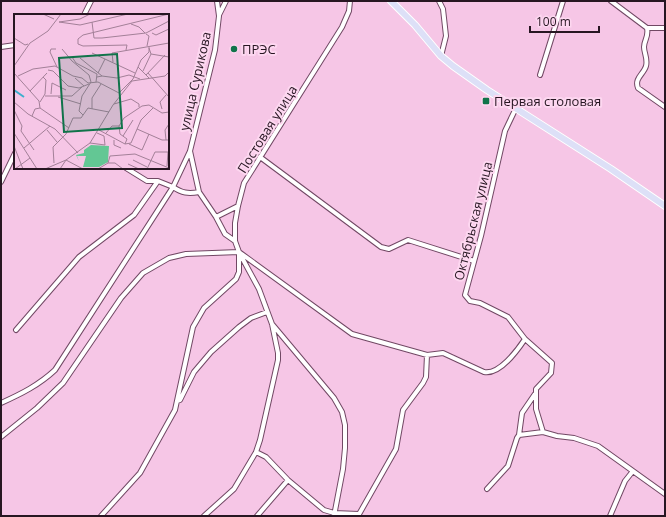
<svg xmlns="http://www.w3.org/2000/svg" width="666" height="517" font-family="'Open Sans',sans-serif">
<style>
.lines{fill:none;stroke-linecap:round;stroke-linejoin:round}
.street-casing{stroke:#714864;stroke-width:6}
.primary-casing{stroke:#fff;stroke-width:8}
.street{stroke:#fff;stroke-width:4}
.primary{stroke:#dde0f7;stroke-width:6}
.poi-dot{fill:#10734a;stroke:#fdd7f0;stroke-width:1.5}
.labels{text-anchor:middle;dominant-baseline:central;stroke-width:4;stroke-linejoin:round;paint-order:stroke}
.poi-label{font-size:13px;fill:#271622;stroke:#fdd7f0;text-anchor:start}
.street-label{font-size:13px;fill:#271622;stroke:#fdd7f0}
.inset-river{fill:none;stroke:#3dafcd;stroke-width:2}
.inset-road{fill:none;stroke:#a38098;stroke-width:1}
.view{fill:#10734a;fill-opacity:0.15;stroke:#10734a;stroke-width:2}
.inset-edge{fill:none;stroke:#271622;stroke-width:2}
</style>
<rect width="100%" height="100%" fill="#f6c6e6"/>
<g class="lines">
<g class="street-casing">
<path id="street" d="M 439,1 L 443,9 L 446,36 L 441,56
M 611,1 L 647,28 C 649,37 644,40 644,47 C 644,53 648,59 646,66 C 644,74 634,78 638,88 L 665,107
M 84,15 L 91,1
M 219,15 L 226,1
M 647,28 L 665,28
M 1,47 L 15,45
M 540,75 L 563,1
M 516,108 L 505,131 L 481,236 L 465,295 L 470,301 L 480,303 L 508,317 L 525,339 L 552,363 L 551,373 L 536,389 L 536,409 L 543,432
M 190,151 L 215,50 L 219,16 L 217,1
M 260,157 L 381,247 L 389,249 L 408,240 L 474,261
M 126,168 L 147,181 L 158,181
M 1,182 L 15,153
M 216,217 L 225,234 L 235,241
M 272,324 L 334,398 L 342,412 L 345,425 L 345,448 L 343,469 L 334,516
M 16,330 L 79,257 L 134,215 L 158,181 L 173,187 L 190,151 L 199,192
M 177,401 L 180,400 L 194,372 L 211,352 L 239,327 L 251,318 L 267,312
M 1,403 C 21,394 39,385 55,370 L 173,187 C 182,193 188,194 199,192 L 216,217 L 238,206
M 519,435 L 522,413 L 535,394
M 1,437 L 37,408 L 63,383 L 121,298 L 143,273 L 169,258 L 186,254 L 239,252 L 352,334 L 427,355 L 443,353 L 484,372 C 499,375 517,351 525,339
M 256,452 L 266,457 L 288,480 L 324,510 L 334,513 L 359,514
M 487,489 L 508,466 L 517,438 L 519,435 L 543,432 L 557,436 L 574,438 L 598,446 L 665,494
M 101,516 L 140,473 L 175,410 L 193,327 L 204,308 L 236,279 L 239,272 L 239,252 L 235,241 L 235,223 L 238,206 L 244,183 L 342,27 L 349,11 L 350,1
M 204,516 L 234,489 L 256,452 L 260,440 L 278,360 L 278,353 L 272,324 L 259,289 L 240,254
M 257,516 L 288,480
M 358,516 L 396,449 L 403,410 L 423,383 L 426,377 L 427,355
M 610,516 L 625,481 L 633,471"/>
</g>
<g class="primary-casing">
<path id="primary" d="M 391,1 L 415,25 L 441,56 L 453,66 L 487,90 L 611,169 L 665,206"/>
</g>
<use href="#street" class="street"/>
<use href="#primary" class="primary"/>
</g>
<g class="poi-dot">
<circle cx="234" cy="49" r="4"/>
<rect x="482" y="97" width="8" height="8" rx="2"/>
</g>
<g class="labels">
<g class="poi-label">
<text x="242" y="49">ПРЭС</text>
<text x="494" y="101">Первая столовая</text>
</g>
<g class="street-label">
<text transform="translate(195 81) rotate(-77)">улица Сурикова</text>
<text transform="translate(267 129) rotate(-58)">Постовая улица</text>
<text transform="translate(473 221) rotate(-76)">Октябрьская улица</text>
</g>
</g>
<g transform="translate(14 14)">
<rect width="155" height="155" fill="#f6c6e6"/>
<path d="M 77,131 L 95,132 L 94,148 L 85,153 L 69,153 L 72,142 L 63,142 L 65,147 L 62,141 L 70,139 L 70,136 Z" fill="#63c794"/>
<path class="inset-river" d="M 0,76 L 10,83"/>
<path class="inset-road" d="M 29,0 L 40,5M 45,8 L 66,11 L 114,0M 45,8 L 66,5 L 76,0M 78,8 L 80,24 L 88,24 L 132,19 L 155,7M 117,10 L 125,13 L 131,19M 138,19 L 142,21 L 155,15M 132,20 L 135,22 L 133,32M 0,24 L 11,31 L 14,30M 42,35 L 37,35 L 36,38 L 43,53M 48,35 L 58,47 L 75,61 L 77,68 L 68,82 L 65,97 L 69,101M 112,36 L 113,31 L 69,32 L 64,30 L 64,25 L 69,21 L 155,0M 78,39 L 121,59M 137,40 L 155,43M 58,43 L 62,49 L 83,60 L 82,68M 66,44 L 88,62 L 83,63M 99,48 L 98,39 L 155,29M 0,52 L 16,29 L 34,17 L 47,0M 124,53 L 135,64M 34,56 L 39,57 L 54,72 L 65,74 L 75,70M 129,57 L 137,40 L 135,34M 0,59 L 25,87 L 26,94 L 21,95 L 18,102M 84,59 L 91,45M 134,59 L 155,83M 132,61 L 151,41M 4,62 L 19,55 L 41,52 L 59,62 L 68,64 L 74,69 L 84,68 L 105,79 L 119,65 L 127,46 L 135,38 L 135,33M 88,62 L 103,64 L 115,61 L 126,65M 61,64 L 70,72M 16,77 L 33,59M 37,80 L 38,69 L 52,76M 31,82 L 58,82 L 68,73M 44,83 L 67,90M 0,88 L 14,100 L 41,115 L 64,139M 26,88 L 31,80 L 32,66 L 29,63M 100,90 L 117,85 L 125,90 L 125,93M 26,94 L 55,114M 78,95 L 78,84 L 87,70M 148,95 L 146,88 L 152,81M 0,96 L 8,112 L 7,117 L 20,136M 59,104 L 67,104 L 74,94 L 95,98M 105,112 L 110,104 L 128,92 L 135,91 L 148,99 L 155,98M 105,112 L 106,120 L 113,125 L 111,130M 123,115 L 148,126 L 155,126M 33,116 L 43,128M 85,116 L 111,130M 0,119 L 23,155M 92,119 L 98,112 L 105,112M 109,122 L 119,106M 100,126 L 100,131 L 107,134M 152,126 L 151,116 L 155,110M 76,129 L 91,131 L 90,122 L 83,119M 111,130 L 117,129 L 127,106 L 139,94M 115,130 L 128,136 L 135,120M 0,132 L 9,155M 10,134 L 36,112M 119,146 L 133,153M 40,149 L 39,133 L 52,120 L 59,104M 94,149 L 96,142 L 121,140 L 155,154M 114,150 L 125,155M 1,155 L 16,144M 31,155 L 52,146 L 69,155M 46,155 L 52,146 L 76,129 L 99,91 L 118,67 L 151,62 L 155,58M 84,155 L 94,149 L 101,149 L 109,155M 133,155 L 141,138 L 154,138 L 153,152"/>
<path class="view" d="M 103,40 L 108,114 L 50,118 L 45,44 Z"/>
<rect width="155" height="155" class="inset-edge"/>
</g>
<rect width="666" height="517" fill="none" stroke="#271622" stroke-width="4"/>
<path d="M530 26v6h69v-6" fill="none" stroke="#271622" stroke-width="2"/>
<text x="536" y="26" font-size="12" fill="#271622" stroke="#fdd7f0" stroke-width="3" paint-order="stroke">100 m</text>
</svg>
